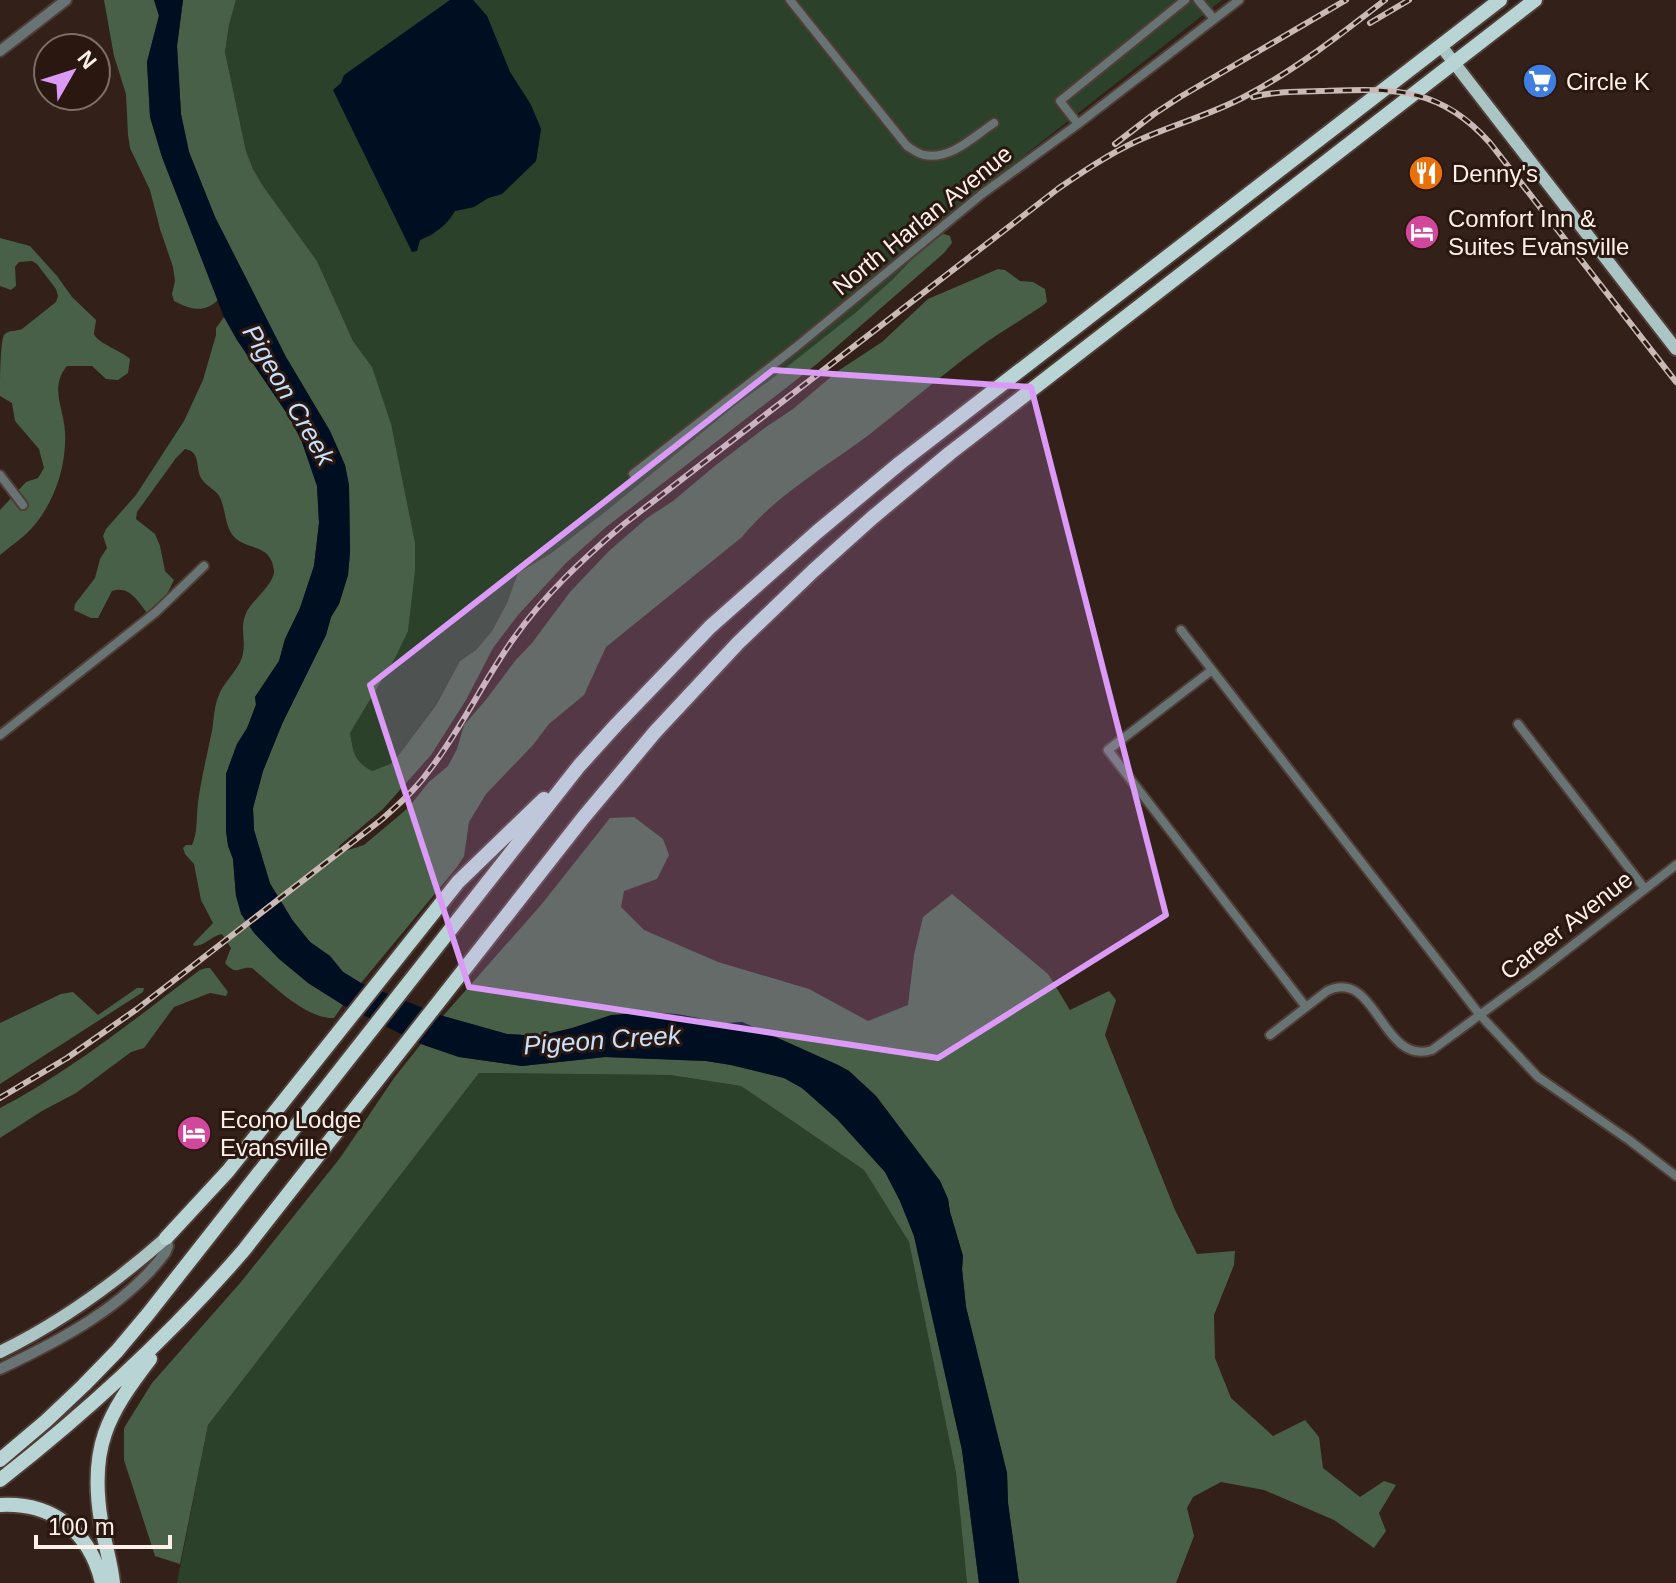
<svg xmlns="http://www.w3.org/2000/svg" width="1676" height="1583" font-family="Arial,sans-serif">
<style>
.green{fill:#2b412a}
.forest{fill:#486047}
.water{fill:#000e22}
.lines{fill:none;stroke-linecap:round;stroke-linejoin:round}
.minor-casing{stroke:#4f3d36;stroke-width:12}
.tertiary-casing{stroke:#4f3d36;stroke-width:14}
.primary-casing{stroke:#4f3d36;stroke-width:16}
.trunk-casing{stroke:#4f3d36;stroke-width:18}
.minor{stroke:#687474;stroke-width:8}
.tertiary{stroke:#687474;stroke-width:10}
.primary{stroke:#abc4c4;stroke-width:12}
.trunk{stroke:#b8d4d4;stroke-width:14}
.rail-casing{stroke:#c9bab5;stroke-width:6}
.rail{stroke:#291710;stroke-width:3;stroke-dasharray:9;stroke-linecap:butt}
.marked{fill:#da9af6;fill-opacity:0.2;stroke:#da9af6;stroke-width:6;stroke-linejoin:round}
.labels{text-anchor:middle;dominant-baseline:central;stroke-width:6;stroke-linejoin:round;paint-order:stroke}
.poi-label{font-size:24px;fill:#fdf0eb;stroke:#291710;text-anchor:start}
.street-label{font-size:24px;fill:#fdf0eb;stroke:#291710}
.water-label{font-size:26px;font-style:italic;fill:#c7e1fe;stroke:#291710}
</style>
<rect width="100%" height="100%" fill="#332019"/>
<path class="green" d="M 236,0 L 450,0 L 430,16 L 420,240 L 432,235 L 455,211 L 474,207 L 488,198 L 502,194 L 536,161 L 541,129 L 531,105 L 510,72 L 487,16 L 473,0 L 1222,0 L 941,221 L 944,234 L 932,239 L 893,279 L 855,313 L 769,382 L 738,403 L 605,512 L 550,554 L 518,573 L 507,603 L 492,631 L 476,650 L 460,661 L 436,704 L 395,760 L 390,764 L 372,771 C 353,760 354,753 350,733 L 394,660 L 372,367 L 353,341 L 317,261 L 263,186 L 253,169 L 246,151 L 225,52 L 229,25 Z
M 479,1073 L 670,1075 L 741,1086 L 864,1170 L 909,1242 L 956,1473 L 967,1583 L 177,1583 L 208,1425 Z"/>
<path class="forest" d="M 104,0 L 154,0 L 159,15 L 147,62 L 150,117 L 162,157 L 218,300 C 204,314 189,309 174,301 L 172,294 L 175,281 L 173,267 L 160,229 L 150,190 L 130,148 L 128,135 L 126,94 L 114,56 Z
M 183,0 L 236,0 L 229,25 L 225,52 L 246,151 L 253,169 L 263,186 L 317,261 L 353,341 L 372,367 L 391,424 L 415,543 L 415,570 L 408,631 L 394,660 L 350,733 C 354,753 353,760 372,771 L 390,764 L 395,760 L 436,705 L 460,661 L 476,650 L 492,631 L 507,603 L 518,573 L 550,554 L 605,512 L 738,403 L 769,381 L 855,313 L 893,279 L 932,238 L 944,234 L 950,236 L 952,243 L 944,253 L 818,363 L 605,528 L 566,563 L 518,615 L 493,648 L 466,700 L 431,755 L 383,809 L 339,846 L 339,853 L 364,845 L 408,808 L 429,782 L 448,766 L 457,749 L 464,725 L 485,701 L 515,661 L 532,643 L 570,592 L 609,551 L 647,518 L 673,501 L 716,465 L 766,427 L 793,409 L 838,371 L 882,342 L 928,299 L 998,269 L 1005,270 L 1020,281 L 1033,282 L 1045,289 L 1047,302 L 1042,306 C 1022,320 1000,332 980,347 C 943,374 907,405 870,434 C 826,467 777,494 742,537 L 606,647 L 584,695 L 549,724 L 533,745 L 486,794 L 469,822 L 464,856 L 457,867 L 361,983 L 343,972 L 330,956 L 310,942 L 293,921 L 270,883 L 254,830 L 253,808 L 263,771 L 282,724 L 326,635 L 331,617 L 339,604 L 348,575 L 350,552 L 349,486 L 345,465 L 330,431 L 286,357 L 215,217 L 189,152 L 181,114 L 177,46 Z
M 0,238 L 30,246 L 57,276 L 72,297 L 96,320 C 96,322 94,332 94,334 C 97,343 122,351 130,359 L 128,373 L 118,380 L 106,379 L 92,366 L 67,366 C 49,387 64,409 65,432 C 67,469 52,510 25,535 C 17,542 8,548 0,555 L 0,510 L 26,482 L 38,478 L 44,468 L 39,449 L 15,421 L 12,403 L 0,396 C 0,384 0,343 4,335 C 9,329 16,332 22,329 L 56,302 L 58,296 L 56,289 L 37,264 L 32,261 L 19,262 L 15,267 L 16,286 L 11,290 L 0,286 Z
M 224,317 L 237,340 L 290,418 L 302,442 L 317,486 L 319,523 L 314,566 L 300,608 L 285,639 L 279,661 L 255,697 L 256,704 L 247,729 L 237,744 L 226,774 L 226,831 L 228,845 L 233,859 L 236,896 L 308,983 L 343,1005 L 334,1018 C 306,1019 273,985 252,968 C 238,966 238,977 225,963 L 231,948 L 222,934 C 211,936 205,946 194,946 L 193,944 L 213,923 L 201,900 L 194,864 L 185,854 L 183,848 L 186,845 L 192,845 C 198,832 196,817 198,803 C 201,779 207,755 212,731 C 214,719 214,706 219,695 C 224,681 241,668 243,653 C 246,638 239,627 247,611 C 253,600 274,584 274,571 C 271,539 240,554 229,529 C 225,519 225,510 221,500 C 218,490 206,487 201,478 C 195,466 201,452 185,449 L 176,458 L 137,512 L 136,519 L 155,534 L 160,546 L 165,571 L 174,580 C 167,595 162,604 147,613 C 138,601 129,585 112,591 L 98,618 L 91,618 L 74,610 L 75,604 L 95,578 L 100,559 L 107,548 L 103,536 L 106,529 L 136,495 L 184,421 L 203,380 L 216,335 L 216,328 Z
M 634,817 L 663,839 L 669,855 L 657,879 L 624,891 L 621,907 L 644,930 L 718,962 L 809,989 L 868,1021 L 908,1005 L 914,955 L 923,917 L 952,894 L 1048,974 L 1070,1010 L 1109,991 L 1116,1000 L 1105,1035 L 1175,1210 L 1197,1254 L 1235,1251 L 1234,1265 L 1214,1315 L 1215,1358 L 1231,1398 L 1273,1436 L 1305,1420 L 1319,1437 L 1323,1468 L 1360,1497 L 1384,1481 L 1396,1485 L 1379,1513 L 1386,1531 L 1374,1548 L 1334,1520 L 1264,1490 L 1221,1482 L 1193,1497 L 1187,1508 L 1194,1536 L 1176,1583 L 1019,1583 L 1008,1503 L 1007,1473 L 966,1307 L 962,1269 L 963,1256 L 950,1212 L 948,1199 L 940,1181 L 876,1096 L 849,1071 L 838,1065 L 742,1022 L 715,1024 L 698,1018 L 676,1014 L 572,1028 L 539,1036 L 507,1034 L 443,1016 L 541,905 L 610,818 Z
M 206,968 L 210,968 L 228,992 L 226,996 L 210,993 L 174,1007 L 144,1048 L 131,1052 L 76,1093 L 42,1111 L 0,1138 L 0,1108 C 71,1071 136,1018 200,970 Z
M 137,988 L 144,988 L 143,992 L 0,1084 L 0,1023 L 61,994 L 73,992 L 98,1015 Z
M 421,1044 L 459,1057 L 522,1066 L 605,1057 L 706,1061 L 731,1065 L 784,1078 L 802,1088 L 837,1119 L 885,1172 L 900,1201 L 914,1236 L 962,1450 L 979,1583 L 967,1583 L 956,1473 L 909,1242 L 864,1170 L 741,1086 L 670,1075 L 479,1073 L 208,1425 L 180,1564 L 155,1556 L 124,1460 L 124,1428 L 152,1383 L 241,1282 L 340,1158 L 394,1078 Z"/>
<path class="water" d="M 154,0 L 183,0 L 177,46 L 181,114 L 189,152 L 215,217 L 286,357 L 330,431 L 345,465 L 349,485 L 350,552 L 348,575 L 339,604 L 331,617 L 326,635 L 282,724 L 263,771 L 253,808 L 254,830 L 270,884 L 293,921 L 310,942 L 330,956 L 343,972 L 361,983 L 443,1016 L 507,1034 L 539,1036 L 572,1028 L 611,1015 L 651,1012 L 676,1014 L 698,1018 L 715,1024 L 742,1022 L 838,1065 L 849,1071 L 876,1096 L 940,1181 L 948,1199 L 950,1212 L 963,1256 L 962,1269 L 966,1307 L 1007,1473 L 1008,1503 L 1019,1583 L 979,1583 L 962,1450 L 914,1236 L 900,1201 L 885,1172 L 837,1119 L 802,1088 L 784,1078 L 731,1065 L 706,1061 L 605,1057 L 522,1066 L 459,1057 L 421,1044 L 343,1005 L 308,983 L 279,959 L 254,933 L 241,914 L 236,896 L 233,859 L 228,846 L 226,831 L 226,774 L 237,744 L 247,728 L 256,705 L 255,697 L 279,661 L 285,639 L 300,608 L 314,566 L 319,523 L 317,486 L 302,442 L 290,418 L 237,340 L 224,317 L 162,157 L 150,117 L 147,62 L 159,16 Z
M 450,0 L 473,0 L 487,16 L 510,72 L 531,105 L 541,129 L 536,161 L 507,189 L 502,194 L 488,198 L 474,207 L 455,211 C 446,226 436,233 420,240 L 417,251 L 412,252 L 333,90 L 341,83 L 344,75 Z"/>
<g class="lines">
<g class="minor-casing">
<path id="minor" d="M 790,0 L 907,146 C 912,149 918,154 924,155 C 951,160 973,137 994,123
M 1198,0 L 1214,19
M 1078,124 L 1060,101 L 1185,0
M 633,474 L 796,347 L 982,194 L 1078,124 L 1239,0
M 0,475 L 23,505
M 1181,630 L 1480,1015 L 1538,1077 L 1629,1140 L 1676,1176
M 1212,670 L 1108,750 L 1306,1007
M 1518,724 L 1645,889
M 0,735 L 156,612 L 204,566
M 1270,1035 L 1327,991 C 1377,967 1381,1066 1432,1050 L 1537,973 L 1676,865"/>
</g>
<g class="tertiary-casing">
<path id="tertiary" d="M 0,51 L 66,0
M 0,1369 C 59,1341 125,1307 165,1253 L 168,1246 L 166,1238"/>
</g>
<g class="primary-casing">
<path id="primary" d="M 1441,46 L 1676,349
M 0,1352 C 62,1322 115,1283 166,1238"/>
</g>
<g class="trunk-casing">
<path id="trunk" d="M 166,1238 L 228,1171 L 458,882 L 544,799
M 0,1460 L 46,1421 L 84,1385 L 117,1351 L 148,1314 L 579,766 L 616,725 L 710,627 L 817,532 L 900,463 L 1500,0
M 0,1480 C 88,1411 171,1335 244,1250 L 583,818 L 655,732 L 738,643 L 813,571 L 873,517 L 950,453 L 1535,0
M 0,1505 C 53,1502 90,1532 102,1583
M 113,1583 C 111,1562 104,1542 101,1521 C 89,1448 107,1415 150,1359"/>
</g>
<use href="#minor" class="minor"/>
<use href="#tertiary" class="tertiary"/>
<use href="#primary" class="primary"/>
<use href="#trunk" class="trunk"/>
<g class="rail-casing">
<path id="rail" d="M 1370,23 L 1409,0
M 1253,97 C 1275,91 1298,92 1321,91 C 1392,89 1439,85 1490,143 L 1676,382
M 1115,144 L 1154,114 L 1180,97 L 1346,0
M 0,1098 L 67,1058 L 137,1009 L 381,820 C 398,805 415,790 428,772 C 461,730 483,681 514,638 C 545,594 584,558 624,524 L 1059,188 C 1084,171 1109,154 1137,141 C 1172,125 1210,115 1244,97 C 1295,70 1340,35 1385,0"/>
</g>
<use href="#rail" class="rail"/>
</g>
<path class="marked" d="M 773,370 L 1031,387 L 1166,915 L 938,1058 L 469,987 L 370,685 Z"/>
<defs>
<g id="supermarket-disc" transform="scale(1.8)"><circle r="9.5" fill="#3f7fe0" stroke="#291710"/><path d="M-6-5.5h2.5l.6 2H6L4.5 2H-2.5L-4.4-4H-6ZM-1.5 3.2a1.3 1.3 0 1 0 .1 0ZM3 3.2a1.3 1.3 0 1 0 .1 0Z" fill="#fff"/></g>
<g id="restaurant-disc" transform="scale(1.8)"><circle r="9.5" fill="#e8710a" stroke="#291710"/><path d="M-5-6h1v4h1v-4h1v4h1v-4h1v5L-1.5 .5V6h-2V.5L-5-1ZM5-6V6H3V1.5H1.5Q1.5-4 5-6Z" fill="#fff"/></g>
<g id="hotel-disc" transform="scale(1.8)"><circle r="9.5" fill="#d1479c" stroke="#291710"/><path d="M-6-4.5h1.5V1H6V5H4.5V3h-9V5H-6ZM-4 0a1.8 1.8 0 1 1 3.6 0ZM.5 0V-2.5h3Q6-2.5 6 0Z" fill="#fff"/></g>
</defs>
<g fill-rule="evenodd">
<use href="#supermarket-disc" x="1540" y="81"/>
<use href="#restaurant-disc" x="1426" y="173"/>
<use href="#hotel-disc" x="1422" y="232"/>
<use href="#hotel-disc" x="194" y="1133"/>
</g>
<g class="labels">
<g class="poi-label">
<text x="1566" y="81">Circle K</text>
<text x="1452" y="173">Denny's</text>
<text x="1448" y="218">Comfort Inn &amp;<tspan x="1448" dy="28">Suites Evansville</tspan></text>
<text x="220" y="1119">Econo Lodge<tspan x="220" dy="28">Evansville</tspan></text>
</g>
<g class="street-label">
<text transform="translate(922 220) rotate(-39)">North Harlan Avenue</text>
<text transform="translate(1566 925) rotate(-38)">Career Avenue</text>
</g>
<g class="water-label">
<text transform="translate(289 395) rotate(60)">Pigeon Creek</text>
<text transform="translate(602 1040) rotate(-4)">Pigeon Creek</text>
</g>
</g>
<g transform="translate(72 72) rotate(51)"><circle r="38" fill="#291710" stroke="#7e6e68" stroke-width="2"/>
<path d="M0-6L14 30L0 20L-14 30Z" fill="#da9af6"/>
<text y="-12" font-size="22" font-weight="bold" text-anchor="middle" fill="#fdf0eb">N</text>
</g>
<path d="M36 1535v12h134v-12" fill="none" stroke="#fdf0eb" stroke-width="4"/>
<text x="48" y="1535" font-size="24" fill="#fdf0eb" stroke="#291710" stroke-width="6" paint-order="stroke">100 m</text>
</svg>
